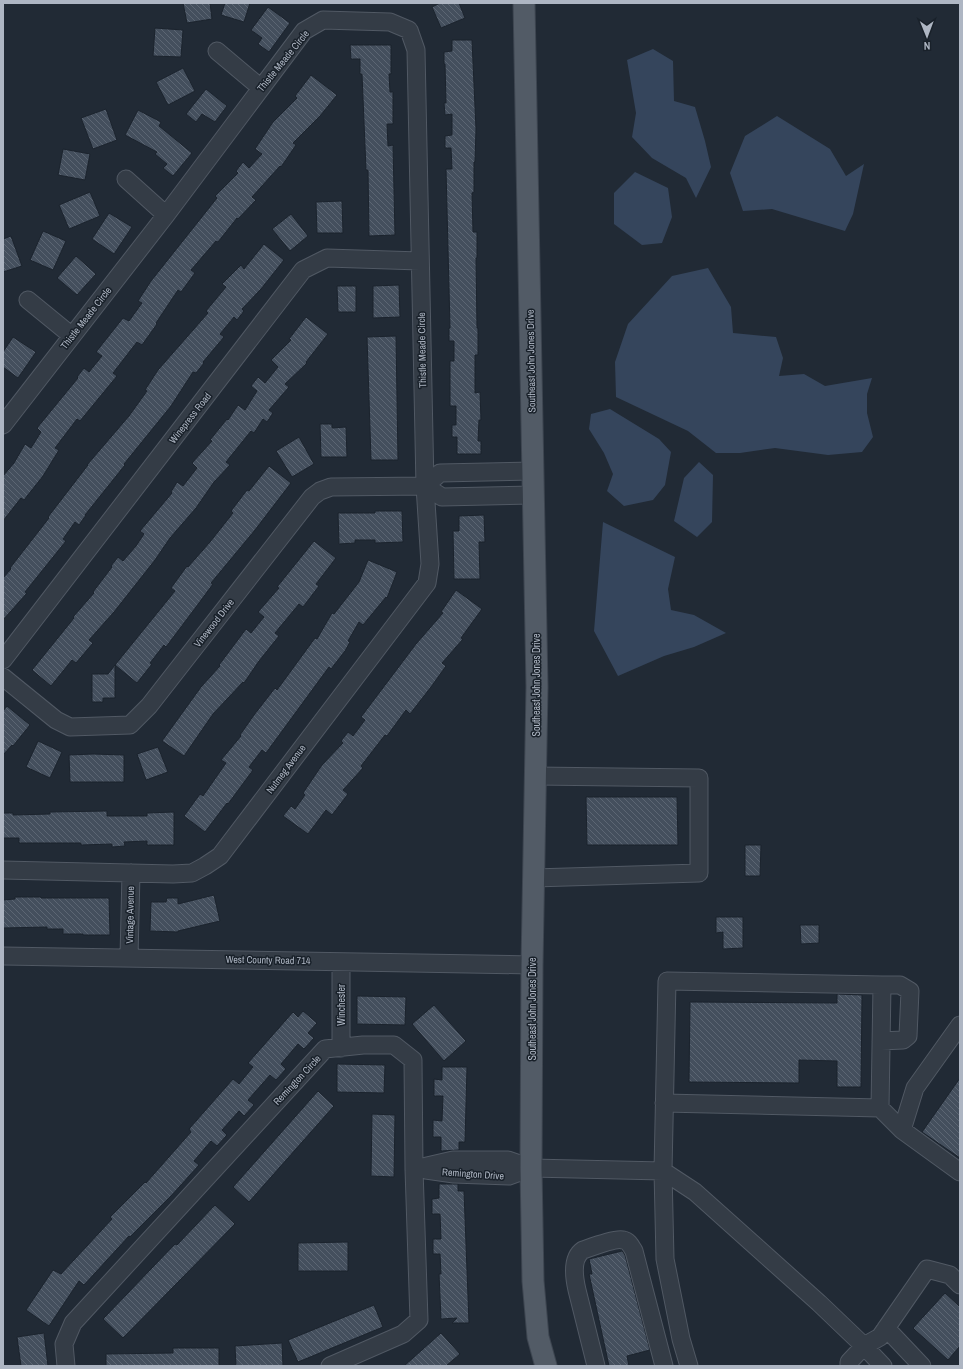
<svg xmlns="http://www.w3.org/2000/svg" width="963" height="1369" font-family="'Archivo Narrow',sans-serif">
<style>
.water{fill:#35455c}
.building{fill:url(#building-back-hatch);stroke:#1b232d}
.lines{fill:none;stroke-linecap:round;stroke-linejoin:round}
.minor-casing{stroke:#515964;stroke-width:19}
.major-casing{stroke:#3d4550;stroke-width:23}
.minor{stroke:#343c46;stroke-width:17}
.major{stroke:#525b66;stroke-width:21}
.labels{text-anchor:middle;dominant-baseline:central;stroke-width:3;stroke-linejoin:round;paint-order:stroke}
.street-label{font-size:10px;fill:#aeb6c3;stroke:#19212a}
</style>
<defs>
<pattern id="building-back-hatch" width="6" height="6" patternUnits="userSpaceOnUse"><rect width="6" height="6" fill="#444f5d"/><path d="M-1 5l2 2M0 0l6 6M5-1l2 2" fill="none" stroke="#5c6673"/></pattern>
</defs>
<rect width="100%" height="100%" fill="#212a35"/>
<path class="water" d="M 653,49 L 673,61 L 674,101 L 695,107 L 705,141 L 711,167 L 696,198 L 686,178 L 652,158 L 632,137 L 636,113 L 627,60 Z
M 777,116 L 830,149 L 846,176 L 864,164 L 853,214 L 845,231 L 772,209 L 743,211 L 730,173 L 745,136 Z
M 635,172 L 668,188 L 672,217 L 662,243 L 642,245 L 614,224 L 614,193 Z
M 708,268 L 731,307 L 733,333 L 776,337 L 783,358 L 779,376 L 804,374 L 825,386 L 872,378 L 867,394 L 867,413 L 873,437 L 862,452 L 828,455 L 775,448 L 740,453 L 716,453 L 688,431 L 616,397 L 615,362 L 628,324 L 672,276 Z
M 610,409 L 659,439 L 671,452 L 665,485 L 653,500 L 624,506 L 607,491 L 613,474 L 604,453 L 589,429 L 591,414 Z
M 699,462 L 713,475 L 712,522 L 697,537 L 674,521 L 684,478 Z
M 603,522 L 675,557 L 668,589 L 671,610 L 694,615 L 726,633 L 694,647 L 664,656 L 618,676 L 594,631 Z"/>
<path class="building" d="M 183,3 L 210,3 L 212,19 L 187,23 Z
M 225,3 L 250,3 L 244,22 L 221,15 Z
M 440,3 L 459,3 L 465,18 L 441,28 L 432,7 Z
M 268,7 L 290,23 L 269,52 L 258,44 L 262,38 L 251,30 Z
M 155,28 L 183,30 L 181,57 L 153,56 Z
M 452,40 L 472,40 L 476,129 L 475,162 L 474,162 L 474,192 L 472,193 L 473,232 L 477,232 L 477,258 L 476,258 L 477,328 L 478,328 L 478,355 L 475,355 L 475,393 L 480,392 L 481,420 L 479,420 L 478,441 L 481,441 L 481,454 L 457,454 L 457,437 L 452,437 L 452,425 L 456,425 L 456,406 L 450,406 L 450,361 L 454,361 L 454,341 L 449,341 L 449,328 L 450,328 L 446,169 L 452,169 L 451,148 L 445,148 L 445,136 L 452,135 L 452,114 L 445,115 L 444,103 L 446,103 L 445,64 L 444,64 L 444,52 L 452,51 Z
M 350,45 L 391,45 L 391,74 L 389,74 L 390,92 L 393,92 L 393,124 L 387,124 L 388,146 L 393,145 L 395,235 L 369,236 L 368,170 L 366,170 L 362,74 L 360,74 L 360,59 L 351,59 Z
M 183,68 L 195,91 L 168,105 L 156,82 Z
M 311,75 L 337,95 L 320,116 L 293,143 L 296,145 L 281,167 L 280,166 L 252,197 L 256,200 L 238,219 L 237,218 L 218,242 L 216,241 L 191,270 L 195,273 L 181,292 L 178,290 L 156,323 L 157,324 L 142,345 L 137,342 L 113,373 L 117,376 L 80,421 L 77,419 L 55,448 L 59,450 L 43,476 L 24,500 L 21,498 L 3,521 L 3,476 L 14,463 L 25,444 L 31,448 L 41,432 L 37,428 L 78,378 L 77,377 L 84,368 L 89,372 L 102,356 L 96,352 L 123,318 L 129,321 L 142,303 L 138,301 L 151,281 L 217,198 L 215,196 L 238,173 L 236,171 L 243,162 L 249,168 L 262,154 L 255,149 L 273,122 L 297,98 L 295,96 Z
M 206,89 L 227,106 L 215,122 L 202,114 L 196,122 L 186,114 Z
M 106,109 L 117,140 L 93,149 L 81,118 Z
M 138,110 L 161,122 L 159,126 L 192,153 L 173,176 L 163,168 L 167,164 L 155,154 L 157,152 L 125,135 Z
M 63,149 L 90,154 L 85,180 L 58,175 Z
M 90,192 L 100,216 L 69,229 L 59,205 Z
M 342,201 L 343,233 L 317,233 L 316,202 Z
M 109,213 L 132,227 L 114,254 L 92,239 Z
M 291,214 L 308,236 L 290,251 L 272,229 Z
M 43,231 L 66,241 L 53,270 L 30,260 Z
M 11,236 L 22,266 L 3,272 L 3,239 Z
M 264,244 L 284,260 L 261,289 L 242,309 L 244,311 L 237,320 L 234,317 L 220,334 L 224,337 L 203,362 L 204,363 L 196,373 L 193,372 L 171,406 L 124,464 L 125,465 L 85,515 L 86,515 L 79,525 L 75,522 L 63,539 L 66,541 L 25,592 L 27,593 L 3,620 L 3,578 L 11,569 L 10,568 L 49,518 L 48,517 L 88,465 L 87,465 L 129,416 L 147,391 L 145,390 L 158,370 L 208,313 L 206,311 L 226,287 L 222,284 L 241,265 L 244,269 Z
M 76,256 L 96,274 L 77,295 L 57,278 Z
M 399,285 L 400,317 L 373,318 L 373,286 Z
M 337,286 L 356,286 L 356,312 L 338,312 Z
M 306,317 L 328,334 L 306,362 L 307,363 L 285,384 L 289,387 L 269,410 L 273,413 L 267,422 L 263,419 L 254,433 L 251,431 L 226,462 L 230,465 L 214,482 L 196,508 L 170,538 L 155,560 L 114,612 L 89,640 L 93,643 L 76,663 L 72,660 L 51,686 L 32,670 L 74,618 L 73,617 L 94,593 L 93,592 L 112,567 L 111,566 L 118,557 L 123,561 L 136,546 L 144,534 L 140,531 L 172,493 L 171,492 L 177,482 L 183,486 L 197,468 L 192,463 L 212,441 L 210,440 L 227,419 L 228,420 L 238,405 L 245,410 L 257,391 L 251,386 L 258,377 L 265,383 L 278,367 L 271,360 L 291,340 L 289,339 Z
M 396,336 L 398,460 L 371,460 L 367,337 Z
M 13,337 L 36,352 L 18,378 L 3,367 L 3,352 Z
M 320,424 L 332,424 L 332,428 L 346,427 L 347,457 L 321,457 Z
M 299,437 L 314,464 L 292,477 L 276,451 Z
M 269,466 L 291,483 L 255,530 L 211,583 L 213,584 L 199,603 L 166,647 L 164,645 L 150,663 L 152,664 L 137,683 L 115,665 L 175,591 L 171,588 L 187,566 L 188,567 L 210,542 L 233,513 L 231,511 L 247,490 L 249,491 Z
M 375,511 L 402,511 L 403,542 L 375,543 L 375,540 L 355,540 L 355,543 L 339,544 L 338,513 L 375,513 Z
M 484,515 L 485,542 L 479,542 L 480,579 L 454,579 L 453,531 L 459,531 L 459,516 Z
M 314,541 L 336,558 L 316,584 L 319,586 L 303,607 L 299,604 L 275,633 L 279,636 L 259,661 L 244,683 L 243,682 L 213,714 L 184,756 L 162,741 L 201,687 L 220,666 L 219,665 L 246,629 L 251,633 L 264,617 L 258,612 L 279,588 L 277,587 Z
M 368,560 L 397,572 L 387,598 L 386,597 L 363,625 L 359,622 L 348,641 L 350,642 L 345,651 L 331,669 L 329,667 L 266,753 L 262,750 L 249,767 L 253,770 L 228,804 L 227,803 L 205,832 L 184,816 L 200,794 L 203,796 L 226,763 L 221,760 L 241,736 L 240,735 L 254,715 L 275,688 L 277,690 L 315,638 L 317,639 L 332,613 L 334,614 L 359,582 Z
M 456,590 L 482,609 L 461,638 L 463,639 L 442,663 L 446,666 L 431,687 L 410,714 L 406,710 L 387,736 L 385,735 L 361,766 L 363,768 L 343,790 L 348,794 L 332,815 L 326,810 L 308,834 L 283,816 L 291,806 L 295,809 L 305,795 L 303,793 L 322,765 L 343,743 L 341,741 L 348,732 L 353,736 L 365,720 L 361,717 L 416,644 L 443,613 L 441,612 Z
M 115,665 L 115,698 L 103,698 L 103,702 L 92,702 L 92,674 L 108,674 Z
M 7,706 L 30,725 L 13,746 L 12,745 L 3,755 L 3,711 Z
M 38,741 L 62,752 L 50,778 L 26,767 Z
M 158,747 L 168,772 L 146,780 L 137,754 Z
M 93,754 L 124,755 L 124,782 L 70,782 L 69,755 Z
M 586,797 L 677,797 L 678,845 L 587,845 Z
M 107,811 L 107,816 L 147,816 L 147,813 L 174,812 L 174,845 L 147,845 L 147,841 L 124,842 L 125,846 L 112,847 L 112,844 L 81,845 L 81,843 L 19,843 L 19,838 L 3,838 L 3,813 L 13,813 L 13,815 L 50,814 L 50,812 Z
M 745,845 L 761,845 L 760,876 L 745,876 Z
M 214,895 L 220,921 L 178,931 L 178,932 L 150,931 L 151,902 L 166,902 L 167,898 L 178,898 L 178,904 Z
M 15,897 L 41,897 L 41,898 L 109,898 L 110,935 L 83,935 L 83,934 L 63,934 L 63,929 L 47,929 L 47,927 L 3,928 L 3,900 L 15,899 Z
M 716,917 L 743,917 L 743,948 L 723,949 L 723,932 L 716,933 Z
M 800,925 L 819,925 L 819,943 L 801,944 Z
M 837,994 L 862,995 L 861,1087 L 837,1087 L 837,1061 L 799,1060 L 799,1083 L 689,1082 L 690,1002 L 837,1003 Z
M 357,996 L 406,997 L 405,1025 L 357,1024 Z
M 434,1005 L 466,1041 L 444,1061 L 412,1024 Z
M 303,1011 L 317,1023 L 308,1033 L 314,1038 L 304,1049 L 298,1044 L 281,1064 L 286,1069 L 276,1080 L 270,1075 L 248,1100 L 254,1105 L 244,1116 L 239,1111 L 222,1130 L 227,1135 L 217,1146 L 211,1141 L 194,1161 L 199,1165 L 171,1196 L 130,1237 L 129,1236 L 84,1285 L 79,1281 L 49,1326 L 26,1310 L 53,1270 L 61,1274 L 112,1219 L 110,1217 L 145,1182 L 146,1183 L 191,1132 L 189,1129 L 233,1079 L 239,1084 L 253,1067 L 248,1063 L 293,1012 L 298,1017 Z
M 337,1064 L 385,1065 L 384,1093 L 337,1092 Z
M 442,1067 L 467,1067 L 465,1142 L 459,1142 L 459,1150 L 441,1151 L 441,1137 L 433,1137 L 433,1120 L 442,1121 L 443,1096 L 434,1096 L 434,1079 L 442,1080 Z
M 960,1078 L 960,1158 L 922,1132 Z
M 318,1091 L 334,1106 L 249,1202 L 233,1187 Z
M 372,1114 L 395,1115 L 394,1177 L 371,1176 Z
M 439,1184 L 458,1184 L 458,1191 L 464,1191 L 469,1323 L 452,1323 L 457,1318 L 441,1319 L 439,1274 L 441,1274 L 440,1254 L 433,1254 L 433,1239 L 441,1239 L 440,1214 L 432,1214 L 432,1199 L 439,1198 Z
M 215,1205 L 235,1224 L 123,1338 L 103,1319 L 175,1244 L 177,1245 Z
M 348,1242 L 348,1271 L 298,1271 L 298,1243 Z
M 622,1251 L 625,1255 L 650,1350 L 627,1356 L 629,1366 L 609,1366 L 589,1274 L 592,1274 L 589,1259 Z
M 945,1293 L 960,1307 L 960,1346 L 948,1360 L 913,1328 Z
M 374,1305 L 383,1327 L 298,1362 L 288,1340 Z
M 44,1333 L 48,1366 L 21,1366 L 17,1337 Z
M 441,1333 L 460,1354 L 446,1366 L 404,1366 Z
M 282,1343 L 283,1366 L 236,1366 L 235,1346 Z
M 173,1348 L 219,1348 L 219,1366 L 106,1366 L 106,1354 L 173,1353 Z"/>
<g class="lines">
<g class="minor-casing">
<path id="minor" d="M 217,51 L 261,88
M 126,179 L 166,215
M 28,300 L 72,336
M 3,425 L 166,215 L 304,31 L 323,20 L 390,22 L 409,30 L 416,50 L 425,486 L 430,564 L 427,583 L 220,856 L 205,866 L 192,873 L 173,874 L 3,870
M 425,486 L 440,473 L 533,471
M 3,660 L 303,270 L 327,258 L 420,261
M 3,677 L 56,720 L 70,727 L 130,725 L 149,706 L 312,497 L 320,491 L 331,487 L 425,486 L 442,497 L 533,495
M 534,878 L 699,873 L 699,778 L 535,776
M 3,956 L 532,965
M 129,957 L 131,873
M 960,1025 L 915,1088 L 902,1130 L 960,1172
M 881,1041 L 903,1040 L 908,1036 L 910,991 L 900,985 L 882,985
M 341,1048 L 341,962
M 664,1103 L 880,1108 L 902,1130
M 414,1169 L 453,1160 L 508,1160 L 531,1168 L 663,1171 L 695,1192 L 819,1303 L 864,1346 L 883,1366
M 426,1170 L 454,1174 L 509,1176 L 531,1168
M 886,1328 L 922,1366
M 66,1366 L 64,1344 L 73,1323 L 325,1049 L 363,1045 L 394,1045 L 413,1060 L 414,1169 L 419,1320 L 403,1334 L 330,1366
M 596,1366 L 577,1290 C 574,1277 571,1258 583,1250 C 592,1247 616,1238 623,1240 C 629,1241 631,1246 634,1251 L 664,1366
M 689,1366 L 681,1339 L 665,1259 L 663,1171 L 667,981 L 882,985 L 880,1108
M 849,1366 L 849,1362 L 864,1346 L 880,1337 L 927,1269 L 950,1275 L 960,1285"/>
</g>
<g class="major-casing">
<path id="major" d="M 524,3 L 537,687 L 532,965 L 531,1168 L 533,1281 L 538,1337 L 546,1366"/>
</g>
<use href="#minor" class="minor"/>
<use href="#major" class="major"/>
</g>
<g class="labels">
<g class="street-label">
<text transform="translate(283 61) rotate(-51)">Thistle Meade Circle</text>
<text transform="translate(86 318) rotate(-52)">Thistle Meade Circle</text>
<text transform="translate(422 350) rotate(-91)">Thistle Meade Circle</text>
<text transform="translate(531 361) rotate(-91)">Southeast John Jones Drive</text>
<text transform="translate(190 418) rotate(-52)">Winepress Road</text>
<text transform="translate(214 623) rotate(-52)">Vinewood Drive</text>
<text transform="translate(536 685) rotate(-90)">Southeast John Jones Drive</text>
<text transform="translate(286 769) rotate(-53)">Nutmeg Avenue</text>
<text transform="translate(130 915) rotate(-89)">Vintage Avenue</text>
<text transform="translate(268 960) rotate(1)">West County Road 714</text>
<text transform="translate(341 1005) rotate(-90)">Winchester</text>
<text transform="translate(532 1009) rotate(-90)">Southeast John Jones Drive</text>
<text transform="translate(297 1080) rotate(-47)">Remington Circle</text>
<text transform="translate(473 1174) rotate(4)">Remington Drive</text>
</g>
</g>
<rect width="963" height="1369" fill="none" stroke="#aeb6c3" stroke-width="8"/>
<g transform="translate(927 36) rotate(179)" stroke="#19212a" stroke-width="3" paint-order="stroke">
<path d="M0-3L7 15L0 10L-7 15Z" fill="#aeb6c3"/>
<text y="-6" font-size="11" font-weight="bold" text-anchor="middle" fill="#aeb6c3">N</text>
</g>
</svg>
